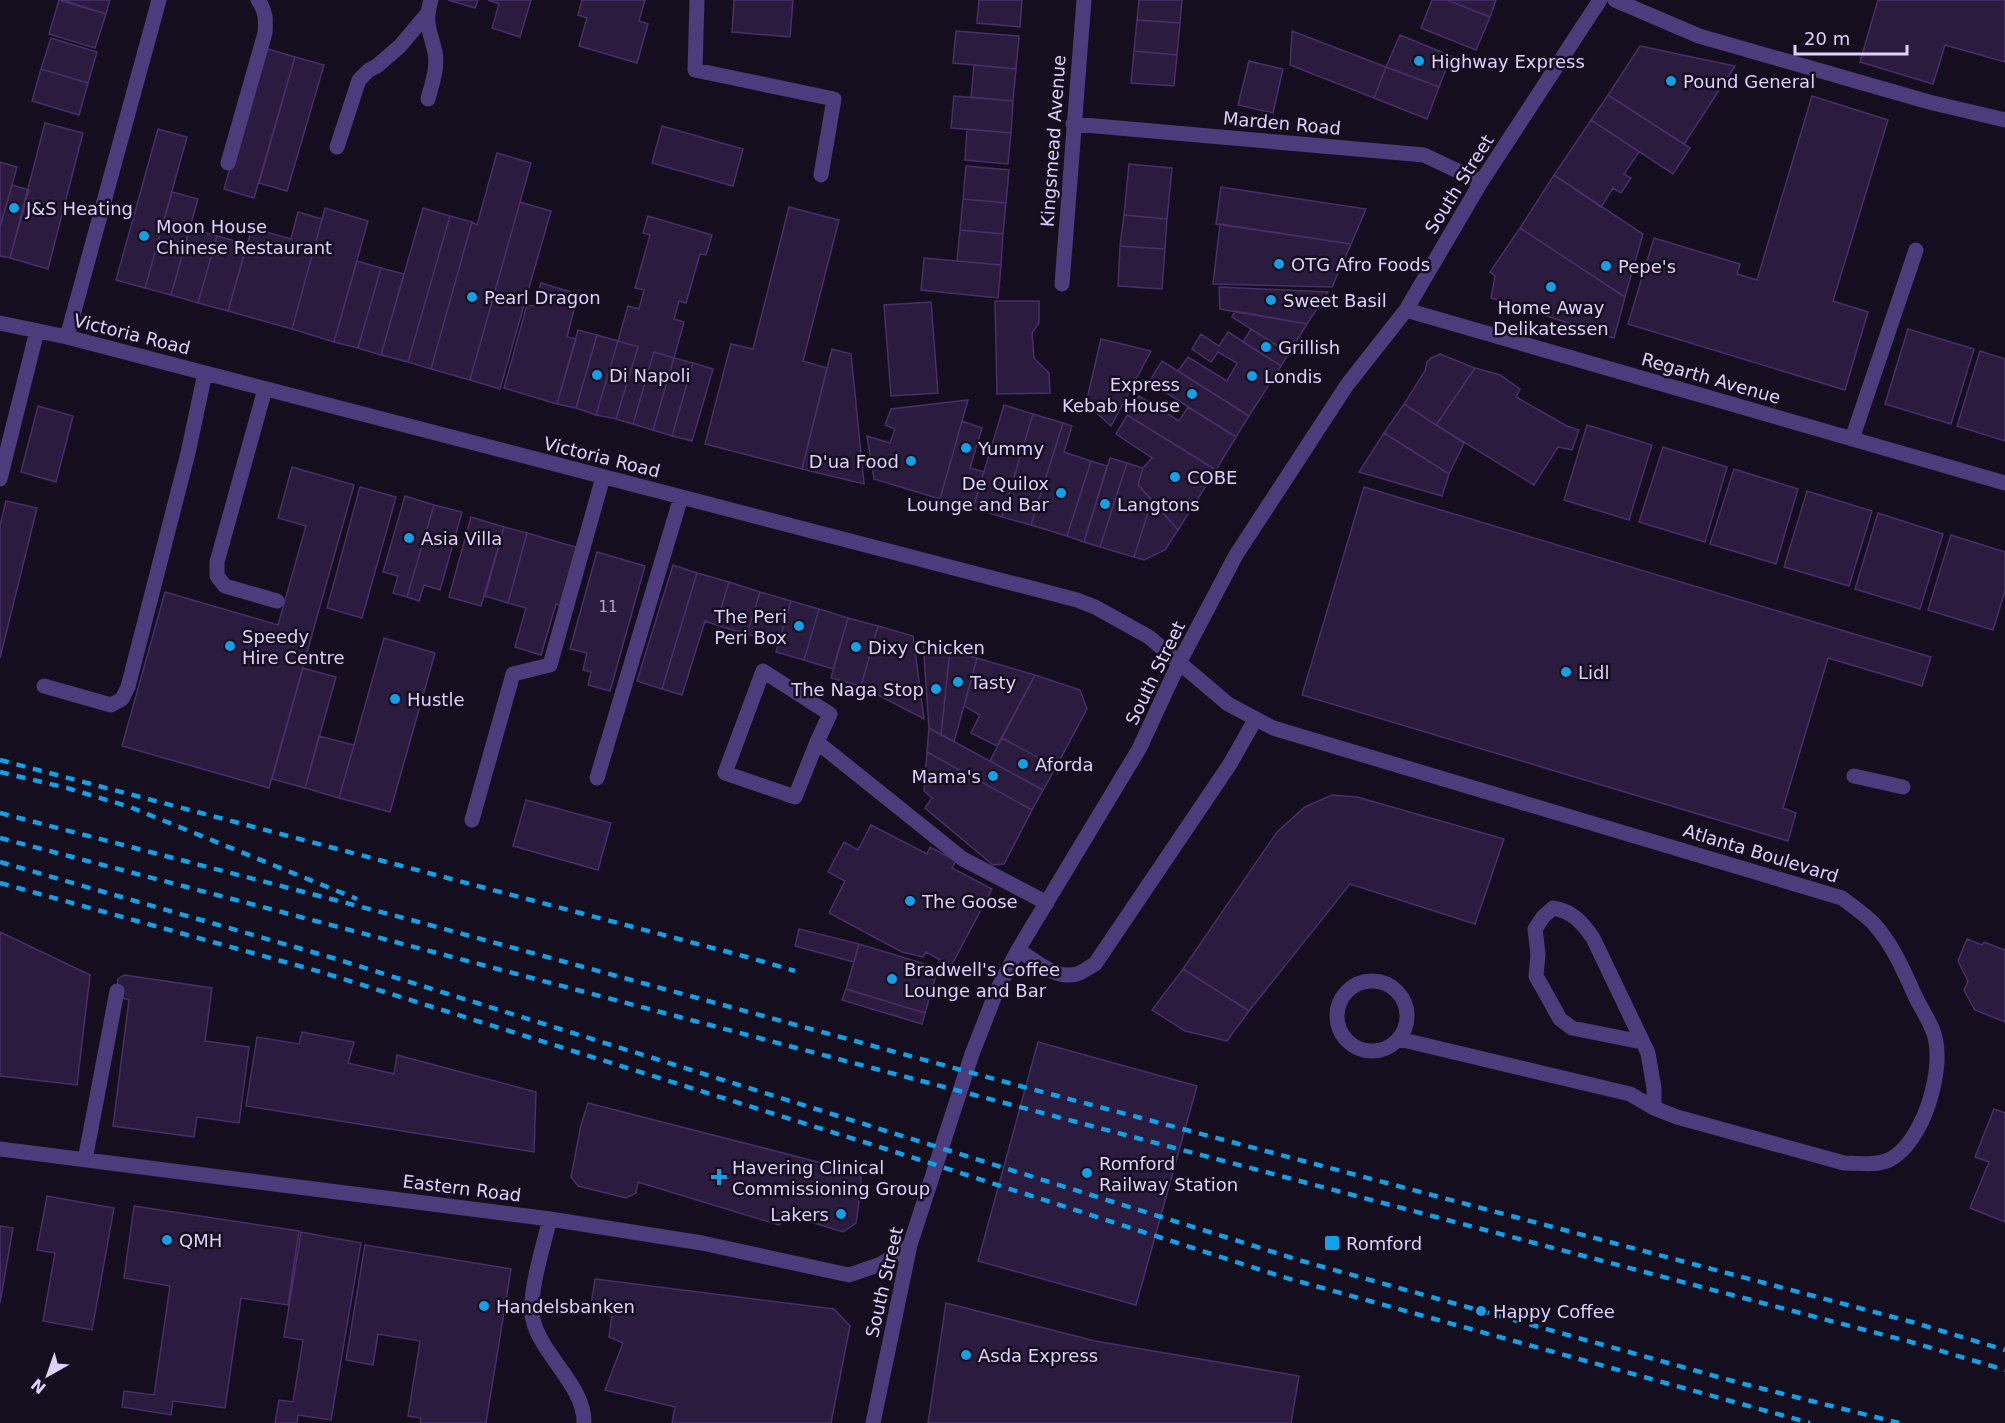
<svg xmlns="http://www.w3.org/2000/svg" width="2005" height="1423" font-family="'DejaVu Sans',sans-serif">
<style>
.building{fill:#2b1c3f;stroke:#482f69;stroke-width:1.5}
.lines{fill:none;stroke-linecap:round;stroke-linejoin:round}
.minor{stroke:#4d3c7b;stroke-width:15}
.rail{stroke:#10a1e8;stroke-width:4.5;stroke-dasharray:9 8;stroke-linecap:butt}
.poi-dot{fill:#10a1e8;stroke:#150e1f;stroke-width:2}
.labels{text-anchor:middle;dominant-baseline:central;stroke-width:5;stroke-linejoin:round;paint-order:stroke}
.number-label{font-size:15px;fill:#b2a3cd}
.poi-label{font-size:18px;fill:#dfd0fc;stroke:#150e1f;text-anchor:start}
.street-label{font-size:18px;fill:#dfd0fc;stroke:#150e1f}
</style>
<rect width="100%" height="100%" fill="#150e1f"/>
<path class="building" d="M 59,0 L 106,14 L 95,48 L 49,34 Z
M 62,0 L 110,0 L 106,14 Z
M 448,0 L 478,0 L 475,8 Z
M 488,0 L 531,0 L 520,37 L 492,28 L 499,4 Z
M 582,0 L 645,0 L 639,21 L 648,24 L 637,63 L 579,46 L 587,18 L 578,15 Z
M 734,0 L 793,0 L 790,37 L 732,32 Z
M 979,0 L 1022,0 L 1020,27 L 977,23 Z
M 1139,0 L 1182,0 L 1180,23 L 1137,20 Z
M 1432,0 L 1447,0 L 1490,17 L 1476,50 L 1421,28 Z
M 1447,0 L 1496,0 L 1490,17 Z
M 1878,0 L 2005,0 L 2005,62 L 1945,45 L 1933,84 L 1860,62 Z
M 1137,20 L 1180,23 L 1177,55 L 1134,51 Z
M 956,31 L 1019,36 L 1016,69 L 953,63 Z
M 1292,31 L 1386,67 L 1374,98 L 1290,65 Z
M 1400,35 L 1451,56 L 1439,87 L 1386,67 Z
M 51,38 L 97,52 L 88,83 L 41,69 Z
M 1640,46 L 1735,66 L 1684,144 L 1608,95 Z
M 265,48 L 295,57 L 254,198 L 224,189 Z
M 1134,51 L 1177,55 L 1174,86 L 1131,83 Z
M 295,57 L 324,65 L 287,191 L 259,183 Z
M 1249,61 L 1283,69 L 1273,113 L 1238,105 Z
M 974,65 L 1016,69 L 1013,101 L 971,97 Z
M 1386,67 L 1439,87 L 1427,119 L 1374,98 Z
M 41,69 L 88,83 L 79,115 L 32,101 Z
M 1608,95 L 1690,148 L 1673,174 L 1591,120 Z
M 954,96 L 1013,101 L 1011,133 L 951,128 Z
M 1812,96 L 1888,120 L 1833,301 L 1868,312 L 1845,390 L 1628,324 L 1654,238 L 1740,264 L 1737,274 L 1757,280 Z
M 1591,120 L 1639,152 L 1624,174 L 1631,178 L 1621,193 L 1613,188 L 1601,207 L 1554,175 Z
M 45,123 L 83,133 L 48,269 L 10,258 Z
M 662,126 L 743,149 L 733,186 L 652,163 Z
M 158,129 L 187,137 L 145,288 L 116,280 Z
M 967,129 L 1011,133 L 1008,164 L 965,160 Z
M 497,153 L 531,163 L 470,380 L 431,369 L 472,222 L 477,225 Z
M 0,162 L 17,167 L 0,227 Z
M 1129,164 L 1172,168 L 1167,219 L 1124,215 Z
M 966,166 L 1009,170 L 1006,203 L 963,199 Z
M 1554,175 L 1643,234 L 1625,297 L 1520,228 Z
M 12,185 L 29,190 L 10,258 L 0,256 L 0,227 Z
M 1221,187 L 1366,209 L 1351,244 L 1216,224 Z
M 172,192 L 198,199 L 171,295 L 145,288 Z
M 963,199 L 1006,203 L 1003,234 L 960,230 Z
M 520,202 L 551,211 L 500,389 L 470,380 Z
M 789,207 L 839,220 L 803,361 L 827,368 L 802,469 L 705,444 L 731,344 L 753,349 Z
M 325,208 L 368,221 L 334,342 L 292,329 Z
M 423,208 L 450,216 L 408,362 L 381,355 Z
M 298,212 L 322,219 L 292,329 L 228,311 L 252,228 L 291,239 Z
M 1124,215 L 1167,219 L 1165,249 L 1120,246 Z
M 450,216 L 472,222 L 431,369 L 408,362 Z
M 648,216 L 712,235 L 706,255 L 700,254 L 686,303 L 679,301 L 674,319 L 684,322 L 674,358 L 654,352 L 633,424 L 616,419 L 638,347 L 618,341 L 628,306 L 639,309 L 644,290 L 635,288 L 650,235 L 643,233 Z
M 1220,224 L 1351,244 L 1332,287 L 1213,284 Z
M 190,228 L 217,236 L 198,303 L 171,295 Z
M 1520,228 L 1625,297 L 1614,338 L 1491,298 L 1495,276 L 1490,272 Z
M 960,230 L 1003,234 L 1001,265 L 957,261 Z
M 217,236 L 247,244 L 228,311 L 198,303 Z
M 1120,246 L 1165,249 L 1162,289 L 1118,286 Z
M 924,258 L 1001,265 L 998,298 L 921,290 Z
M 357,261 L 381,268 L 358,348 L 334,342 Z
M 381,268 L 404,274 L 381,355 L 358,348 Z
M 541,283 L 578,294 L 567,337 L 576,339 L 557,404 L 504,388 L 527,305 L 534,306 Z
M 1219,287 L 1328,292 L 1307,324 L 1220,309 Z
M 995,301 L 1039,301 L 1039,323 L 1032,333 L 1034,358 L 1049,373 L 1050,393 L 997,394 Z
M 931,302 L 938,393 L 891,396 L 884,305 Z
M 1235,311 L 1307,324 L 1289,353 L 1232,317 Z
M 1251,329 L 1289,353 L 1281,366 L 1243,342 Z
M 1908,329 L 1974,349 L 1951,424 L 1885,404 Z
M 578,330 L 597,335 L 576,408 L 557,404 Z
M 1228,332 L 1281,366 L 1249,416 L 1178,371 L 1188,357 L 1227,381 L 1237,363 L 1218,352 L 1211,362 L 1192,349 L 1201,334 L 1219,346 Z
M 597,335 L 618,341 L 596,415 L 576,408 Z
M 1101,339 L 1151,351 L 1111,426 L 1086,403 Z
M 618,341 L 638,347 L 616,419 L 596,415 Z
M 832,349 L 851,354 L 864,484 L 802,469 Z
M 1980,351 L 2005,359 L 2005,441 L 1957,426 Z
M 654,352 L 674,358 L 653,430 L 633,424 Z
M 1440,354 L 1475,368 L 1436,425 L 1404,404 L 1425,371 L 1427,362 L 1431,358 Z
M 674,358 L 693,363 L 672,436 L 653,430 Z
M 1162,361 L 1249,416 L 1236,437 L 1149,382 Z
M 693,363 L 713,369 L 692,441 L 672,436 Z
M 1475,368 L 1500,375 L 1520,389 L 1516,397 L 1567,426 L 1579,430 L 1572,450 L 1558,447 L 1534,485 L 1436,425 Z
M 1139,396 L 1179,421 L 1188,407 L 1236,437 L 1216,470 L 1127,415 Z
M 968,400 L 940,499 L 874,479 L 867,436 L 890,443 L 895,429 L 885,425 L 891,409 Z
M 1404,404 L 1464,443 L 1449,474 L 1384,433 Z
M 1004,405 L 1033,414 L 1002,517 L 973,508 Z
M 38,406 L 73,416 L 56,482 L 21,472 Z
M 1033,414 L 1063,423 L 1031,525 L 1002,517 Z
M 1127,415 L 1216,470 L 1178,530 L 1138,485 L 1143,468 L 1152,458 L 1116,434 Z
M 962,421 L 982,428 L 970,468 L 984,472 L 973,508 L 940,499 Z
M 1063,423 L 1072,426 L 1064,452 L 1091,461 L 1067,536 L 1031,525 Z
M 1587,425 L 1652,445 L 1629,520 L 1564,500 Z
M 1384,433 L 1449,474 L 1442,496 L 1359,472 Z
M 1663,447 L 1727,467 L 1705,542 L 1639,522 Z
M 1110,458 L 1127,463 L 1100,547 L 1084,542 Z
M 1091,461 L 1107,466 L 1084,542 L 1067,536 Z
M 1127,463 L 1143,468 L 1138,485 L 1152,500 L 1134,557 L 1100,547 Z
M 292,467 L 354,485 L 269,788 L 122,746 L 165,592 L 278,625 L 306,526 L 278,518 Z
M 1734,469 L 1798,489 L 1776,564 L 1710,544 Z
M 360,487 L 396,497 L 362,618 L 327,608 Z
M 1364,487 L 1931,657 L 1922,686 L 1828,658 L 1783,808 L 1796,813 L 1788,841 L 1302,695 Z
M 1807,491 L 1872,511 L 1849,586 L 1784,567 Z
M 405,496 L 434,505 L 407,597 L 393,593 L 398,576 L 383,572 Z
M 1152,500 L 1178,530 L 1165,550 L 1144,560 L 1134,557 Z
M 6,501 L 37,508 L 0,658 L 0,525 Z
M 434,505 L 462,512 L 440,590 L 424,585 L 419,601 L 407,597 Z
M 1878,513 L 1943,534 L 1920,609 L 1855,589 Z
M 471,517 L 504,527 L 481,606 L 449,597 Z
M 504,527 L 527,533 L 508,603 L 485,596 Z
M 527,533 L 579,548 L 563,606 L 556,604 L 541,655 L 515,647 L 526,608 L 508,603 Z
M 1951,535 L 2005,552 L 2005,591 L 1993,630 L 1928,610 Z
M 597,552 L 645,566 L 610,691 L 588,685 L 591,672 L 583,670 L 587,653 L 570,649 Z
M 673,565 L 697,573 L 662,689 L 637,681 Z
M 697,573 L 729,582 L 716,625 L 705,621 L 682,695 L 662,689 Z
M 729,582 L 760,592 L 747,634 L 716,625 Z
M 760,592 L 791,601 L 778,644 L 747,634 Z
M 791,601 L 819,609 L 804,660 L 776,652 Z
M 819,609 L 848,618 L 833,669 L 804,660 Z
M 848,618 L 878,626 L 861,686 L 831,678 Z
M 878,626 L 913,636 L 924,719 L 861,686 Z
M 384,638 L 435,653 L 390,812 L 339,798 Z
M 923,641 L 950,650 L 941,735 L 929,728 Z
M 950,650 L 977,658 L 954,742 L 941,735 Z
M 977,658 L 1035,675 L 997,746 L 971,733 L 980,715 L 964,706 Z
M 303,668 L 336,677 L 305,788 L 272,779 Z
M 1035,675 L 1080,690 L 1087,709 L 1056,767 L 1002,738 Z
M 929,728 L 1043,790 L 1032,810 L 927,752 Z
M 319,736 L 354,745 L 339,798 L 305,788 Z
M 1002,738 L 1056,767 L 1043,790 L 990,761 Z
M 927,752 L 1032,810 L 1004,864 L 993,865 L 925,808 L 932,798 L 924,791 Z
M 1332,795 L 1357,797 L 1504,839 L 1475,924 L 1350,884 L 1249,1011 L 1183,969 L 1277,832 L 1305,807 Z
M 526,800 L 611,823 L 598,870 L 513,846 Z
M 871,825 L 927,854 L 930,847 L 956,861 L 952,868 L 992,889 L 951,966 L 926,952 L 923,957 L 902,952 L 829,913 L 845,881 L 828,872 L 844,842 L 858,850 Z
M 799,929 L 859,944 L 854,962 L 795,946 Z
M 0,932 L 90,975 L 77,1085 L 0,1076 Z
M 1967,939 L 1982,945 L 1984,942 L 2004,950 L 2005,948 L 2005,1022 L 1975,1010 L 1964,990 L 1968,981 L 1958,961 Z
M 859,944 L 938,968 L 925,1013 L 846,989 Z
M 1183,969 L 1249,1011 L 1227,1041 L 1185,1031 L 1152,1010 Z
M 124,975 L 212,988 L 205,1041 L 249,1047 L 239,1123 L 197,1117 L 194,1137 L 113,1126 L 129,1000 L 120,997 L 117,987 L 118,979 Z
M 846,989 L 925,1013 L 922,1024 L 842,1000 Z
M 302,1032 L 354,1042 L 348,1063 L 394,1074 L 397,1055 L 536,1092 L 534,1152 L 246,1106 L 257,1037 L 299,1044 Z
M 1038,1042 L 1197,1086 L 1136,1305 L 978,1261 Z
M 588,1103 L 861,1173 L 861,1188 L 856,1223 L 843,1232 L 811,1222 L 788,1216 L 779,1225 L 638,1182 L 636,1193 L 626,1198 L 578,1186 L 571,1177 L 581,1125 Z
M 1994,1109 L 2005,1113 L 2005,1222 L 1970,1208 L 1989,1162 L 1975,1157 Z
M 47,1196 L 114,1208 L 92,1330 L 43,1321 L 55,1253 L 37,1250 Z
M 134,1206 L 299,1231 L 288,1305 L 241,1298 L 225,1408 L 173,1401 L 171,1415 L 122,1407 L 124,1391 L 154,1395 L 170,1286 L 124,1278 Z
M 0,1226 L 13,1228 L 0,1303 Z
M 301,1232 L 361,1243 L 331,1420 L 298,1415 L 297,1423 L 275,1423 L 279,1400 L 293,1402 L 303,1340 L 284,1337 Z
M 365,1245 L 511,1269 L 486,1423 L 420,1423 L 421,1418 L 408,1416 L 420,1341 L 378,1334 L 373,1365 L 346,1360 Z
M 595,1279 L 834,1309 L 850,1326 L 831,1423 L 672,1423 L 675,1407 L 605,1390 L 623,1343 L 609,1337 L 612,1315 L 591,1306 Z
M 946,1303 L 1095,1341 L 1299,1376 L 1291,1423 L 928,1423 Z"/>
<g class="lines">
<path class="minor" d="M 697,0 L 695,70 L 834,99 L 821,175
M 1615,0 L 1699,36 L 1929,102 L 2005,120
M 428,99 C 432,84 438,68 435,52 C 430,30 424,24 431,0
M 1073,124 L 1424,155 L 1481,182
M 337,147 L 359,80 L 369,70 L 377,66 L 400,46 L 427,14
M 228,163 L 265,33 C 266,20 266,11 258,0
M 1062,284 L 1084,0
M 1406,310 L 2005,483
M 0,323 L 67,337 L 1077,600 L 1095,607 L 1149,637 L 1228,704 L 1273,728 L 1842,898 C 1852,906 1865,914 1874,924 C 1894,946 1905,974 1917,1000 C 1923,1011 1932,1025 1935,1037 C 1944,1072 1923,1143 1889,1160 C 1875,1166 1859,1163 1844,1163 L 1677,1117 L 1654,1108 L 1630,1094 L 1399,1039
M 67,337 L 159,0
M 265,389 L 217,562 L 217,576 L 225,586 L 277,601
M 1852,439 L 1916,250
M 0,479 L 37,331
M 44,686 L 111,705 L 122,699 L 128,687 L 188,453 L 205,373
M 817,742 L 830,714 L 763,671 L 725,773 L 795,797 L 817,742 L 963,859 L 1047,903
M 1854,776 L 1903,787
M 597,778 L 681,497
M 472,820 L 513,674 L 550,665 L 603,477
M 1018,950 C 1035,960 1056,980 1077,974 C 1083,972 1089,967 1095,964 L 1230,764 L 1255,720
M1337 1016a35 35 0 1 1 70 0a35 35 0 1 1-70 0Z
M 1642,1042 L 1572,1028 L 1560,1019 L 1536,976 L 1538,954 L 1535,929 L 1543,917 L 1553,908 C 1572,911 1582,922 1593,938 L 1648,1053 L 1654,1088 L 1654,1108
M 0,1149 L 550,1219 L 702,1243 L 849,1275 L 881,1264 L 910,1245
M 85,1160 L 117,991
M 550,1219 C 544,1243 527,1297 533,1320 C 542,1356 585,1386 584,1423
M 873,1423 L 910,1245 L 972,1054 L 997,990 L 1018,950 L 1139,749 L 1179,663 L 1236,555 L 1347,385 L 1406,310 L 1481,182 L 1600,0"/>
<path class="rail" d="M 0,760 L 747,957 L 795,971
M 0,772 L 67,788 L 130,807 L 357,899
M 0,813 L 404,918 L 1020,1086 L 1912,1322 L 2005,1350
M 0,838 C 637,1005 1274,1175 1911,1342 L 2005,1370
M 0,862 L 333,958 L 1302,1261 L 1740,1383 L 1899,1423
M 0,883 L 321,972 L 886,1149 L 1283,1277 L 1810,1423"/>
</g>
<g class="poi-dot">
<circle cx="1419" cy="61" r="6"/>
<circle cx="1671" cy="81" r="6"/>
<circle cx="14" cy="208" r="6"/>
<circle cx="144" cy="236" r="6"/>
<circle cx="1279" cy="264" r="6"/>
<circle cx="1606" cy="266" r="6"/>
<circle cx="1551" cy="287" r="6"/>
<circle cx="472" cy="297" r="6"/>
<circle cx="1271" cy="300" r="6"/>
<circle cx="1266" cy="347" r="6"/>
<circle cx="597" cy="375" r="6"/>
<circle cx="1252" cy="376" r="6"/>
<circle cx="1192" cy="394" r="6"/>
<circle cx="966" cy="448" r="6"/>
<circle cx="911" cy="461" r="6"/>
<circle cx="1175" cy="477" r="6"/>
<circle cx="1061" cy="493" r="6"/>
<circle cx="1105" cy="504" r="6"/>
<circle cx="409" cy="538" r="6"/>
<circle cx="799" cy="626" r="6"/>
<circle cx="230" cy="646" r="6"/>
<circle cx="856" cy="647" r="6"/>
<circle cx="1566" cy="672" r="6"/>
<circle cx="958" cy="682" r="6"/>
<circle cx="936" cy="689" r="6"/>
<circle cx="395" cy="699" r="6"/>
<circle cx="1023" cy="764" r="6"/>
<circle cx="993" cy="776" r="6"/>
<circle cx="910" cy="901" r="6"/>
<circle cx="892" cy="979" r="6"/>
<circle cx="1087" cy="1173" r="6"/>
<path d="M716 1168h6v6h6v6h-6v6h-6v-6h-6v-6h6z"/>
<circle cx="841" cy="1214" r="6"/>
<circle cx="167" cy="1240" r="6"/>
<rect x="1324" y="1235" width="16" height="16" rx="3"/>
<circle cx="484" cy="1306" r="6"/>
<circle cx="1481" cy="1311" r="6"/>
<circle cx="966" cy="1355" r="6"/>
</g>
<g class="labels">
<g class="number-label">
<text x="608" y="607">11</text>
</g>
<g class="poi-label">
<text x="1431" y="61">Highway Express</text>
<text x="1683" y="81">Pound General</text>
<text x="26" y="208">J&amp;S Heating</text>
<text x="156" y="226">Moon House<tspan x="156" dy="21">Chinese Restaurant</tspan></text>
<text x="1291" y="264">OTG Afro Foods</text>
<text x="1618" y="266">Pepe's</text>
<text x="484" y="297">Pearl Dragon</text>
<text x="1283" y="300">Sweet Basil</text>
<text x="1551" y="307" text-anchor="middle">Home Away<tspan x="1551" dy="21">Delikatessen</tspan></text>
<text x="1278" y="347">Grillish</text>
<text x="609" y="375">Di Napoli</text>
<text x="1264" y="376">Londis</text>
<text x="1180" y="384" text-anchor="end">Express<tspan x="1180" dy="21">Kebab House</tspan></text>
<text x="978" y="448">Yummy</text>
<text x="899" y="461" text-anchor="end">D'ua Food</text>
<text x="1187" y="477">COBE</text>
<text x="1049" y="483" text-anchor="end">De Quilox<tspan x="1049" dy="21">Lounge and Bar</tspan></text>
<text x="1117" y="504">Langtons</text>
<text x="421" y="538">Asia Villa</text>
<text x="787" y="616" text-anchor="end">The Peri<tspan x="787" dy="21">Peri Box</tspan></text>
<text x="242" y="636">Speedy<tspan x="242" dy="21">Hire Centre</tspan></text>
<text x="868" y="647">Dixy Chicken</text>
<text x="1578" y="672">Lidl</text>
<text x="970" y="682">Tasty</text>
<text x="924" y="689" text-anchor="end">The Naga Stop</text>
<text x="407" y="699">Hustle</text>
<text x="1035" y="764">Aforda</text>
<text x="981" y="776" text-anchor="end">Mama's</text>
<text x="922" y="901">The Goose</text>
<text x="904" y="969">Bradwell's Coffee<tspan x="904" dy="21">Lounge and Bar</tspan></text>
<text x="1099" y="1163">Romford<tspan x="1099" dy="21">Railway Station</tspan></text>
<text x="732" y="1167">Havering Clinical<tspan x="732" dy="21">Commissioning Group</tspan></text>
<text x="829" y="1214" text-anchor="end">Lakers</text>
<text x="179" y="1240">QMH</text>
<text x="1346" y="1243">Romford</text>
<text x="496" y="1306">Handelsbanken</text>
<text x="1493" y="1311">Happy Coffee</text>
<text x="978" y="1355">Asda Express</text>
</g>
<g class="street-label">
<text transform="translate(1282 123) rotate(5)">Marden Road</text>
<text transform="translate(1053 141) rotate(-86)">Kingsmead Avenue</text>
<text transform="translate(1459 184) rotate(-58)">South Street</text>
<text transform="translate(132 334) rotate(14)">Victoria Road</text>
<text transform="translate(1711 378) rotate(16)">Regarth Avenue</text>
<text transform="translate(602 457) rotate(14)">Victoria Road</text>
<text transform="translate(1155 673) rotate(-64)">South Street</text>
<text transform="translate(1761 853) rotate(17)">Atlanta Boulevard</text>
<text transform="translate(462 1188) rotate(7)">Eastern Road</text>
<text transform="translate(884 1282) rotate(-77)">South Street</text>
</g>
</g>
<g transform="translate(48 1375) rotate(220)" stroke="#150e1f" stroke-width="4.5" paint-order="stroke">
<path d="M0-4.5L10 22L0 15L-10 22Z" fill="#dfd0fc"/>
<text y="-9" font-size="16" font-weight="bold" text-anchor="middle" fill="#dfd0fc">N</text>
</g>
<path d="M1795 45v9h112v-9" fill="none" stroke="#dfd0fc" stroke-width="3"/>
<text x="1804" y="45" font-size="18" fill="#dfd0fc" stroke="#150e1f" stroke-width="4.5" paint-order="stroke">20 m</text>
</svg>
